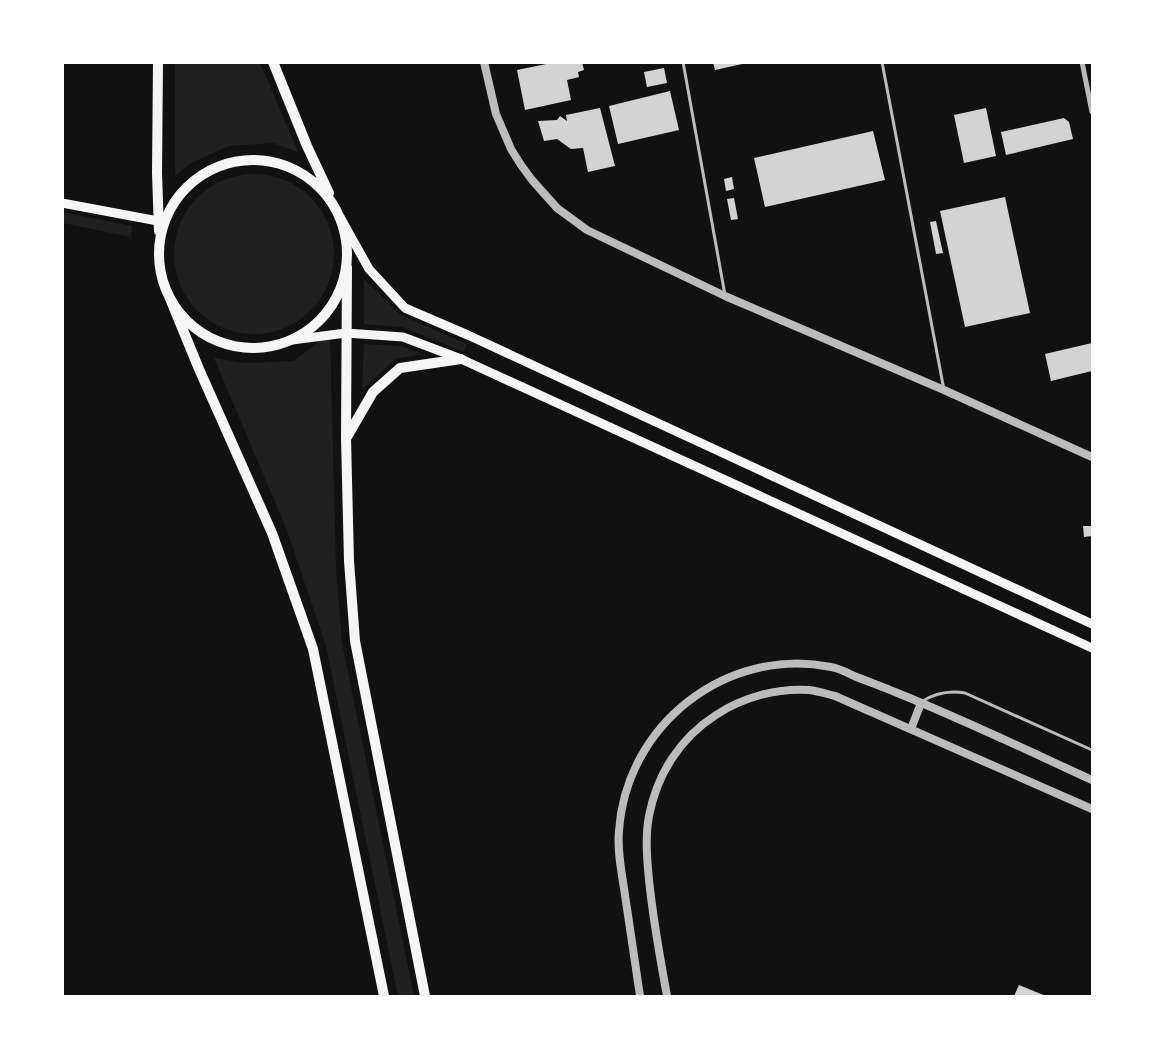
<svg xmlns="http://www.w3.org/2000/svg" width="1155" height="1059" font-family="Figtree,sans-serif">
<style>
.green{fill:#202020}
.building{fill:#d3d3d3}
.lines{fill:none;stroke-linecap:round;stroke-linejoin:round}
.service{stroke:#bcbcbc;stroke-width:3}
.minor{stroke:#bcbcbc;stroke-width:5}
.tertiary{stroke:#bcbcbc;stroke-width:8}
.secondary{stroke:#f5f5f5;stroke-width:9}
.primary{stroke:#f5f5f5;stroke-width:10}
</style>
<rect width="100%" height="100%" fill="#111"/>
<path class="green" d="M 175,63 L 260,63 L 298,152 L 273,143 L 229,146 L 189,164 L 175,176 Z
M174 254a80 80 0 1 1 160 0a80 80 0 1 1-160 0Z
M 63,212 L 132,226 L 131,237 L 63,223 Z
M 364,279 L 401,315 L 467,344 L 464,352 L 402,327 L 364,324 Z
M 330,333 L 336,568 L 342,643 L 414,996 L 398,996 L 326,646 L 286,528 L 214,358 L 245,363 L 294,361 Z
M 364,344 L 401,346 L 422,354 L 395,359 L 362,390 Z"/>
<path class="building" d="M 556,62 L 582,62 L 584,70 L 578,72 L 579,77 L 567,80 L 571,100 L 525,110 L 517,70 Z
M 713,62 L 747,62 L 747,63 L 715,70 Z
M 664,68 L 667,83 L 647,87 L 644,72 Z
M 670,91 L 679,130 L 618,144 L 609,106 Z
M 600,108 L 615,166 L 588,172 L 583,148 L 571,149 L 557,139 L 544,141 L 538,121 L 557,120 L 560,116 L 567,121 L 566,115 Z
M 986,108 L 996,156 L 964,163 L 954,115 Z
M 1064,118 L 1069,122 L 1073,139 L 1006,155 L 1001,132 Z
M 873,131 L 885,180 L 765,207 L 754,158 Z
M 732,177 L 734,189 L 726,191 L 724,179 Z
M 1005,197 L 1030,313 L 965,327 L 940,211 Z
M 734,198 L 738,219 L 731,220 L 727,199 Z
M 936,221 L 943,253 L 936,254 L 930,222 Z
M 1092,343 L 1092,371 L 1051,381 L 1045,354 Z
M 1083,526 L 1092,526 L 1092,536 L 1084,537 Z
M 1019,985 L 1046,996 L 1014,996 Z"/>
<g class="lines">
<path class="service" d="M 683,62 L 725,295
M 882,62 L 944,390
M 921,702 C 935,693 948,690 965,693 L 1092,750"/>
<path class="minor" d="M 1082,62 L 1092,112"/>
<path class="tertiary" d="M 484,62 L 496,114 L 511,149 L 521,165 L 532,180 L 557,208 L 587,230 L 725,296 L 944,390 L 1092,457
M 911,729 L 921,703
M 640,996 C 635,963 630,929 625,895 C 622,874 617,852 619,831 C 626,725 726,646 831,667 C 838,668 846,672 852,675 C 866,681 881,686 895,692 C 962,719 1027,750 1092,780
M 667,996 C 660,958 653,919 649,880 C 647,859 645,837 649,816 C 657,774 680,738 716,715 C 743,697 777,688 809,690 C 818,691 827,694 835,696 L 1092,809"/>
<path class="secondary" d="M 62,203 L 158,221
M 340,217 L 369,269 L 405,308 L 470,336 L 1092,624
M 292,340 L 346,333 L 403,337 L 461,359 L 1092,648"/>
<path class="primary" d="M 158,62 L 157,173 L 159,231
M 273,62 L 307,146 L 329,193
M159 254a94 94 0 1 1 188 0a94 94 0 1 1-188 0Z
M 347,267 L 346,438 L 349,561 L 355,641 L 425,996
M 169,296 L 199,369 L 272,533 L 313,649 L 384,996
M 347,437 L 373,392 L 400,368 L 461,359"/>
</g>
<rect width="1155" height="1059" fill="none" stroke="#ffffff" stroke-width="128"/>
</svg>
